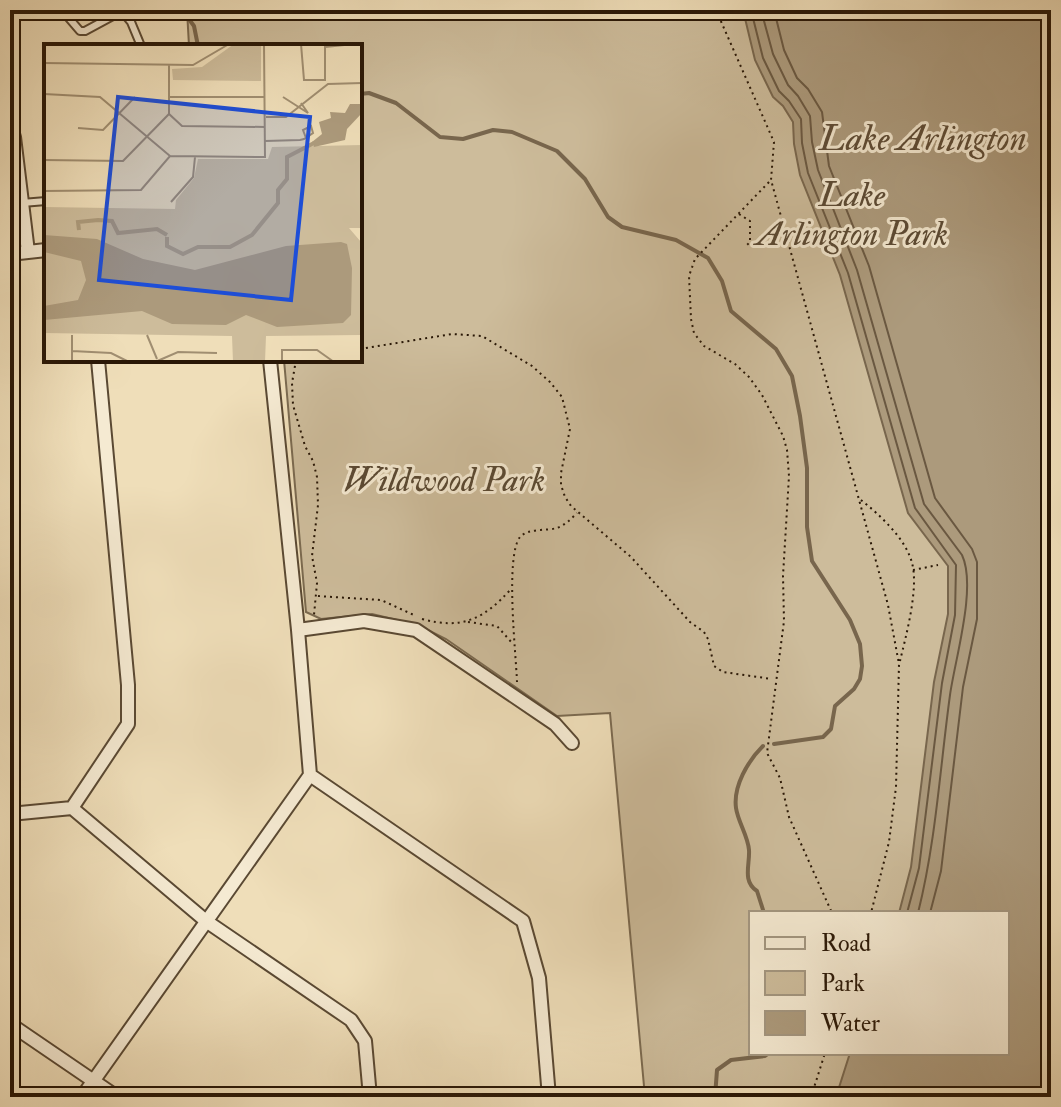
<svg xmlns="http://www.w3.org/2000/svg" width="1061" height="1107" font-family="'IM FELL Double Pica',serif">
<style>
.green{fill:#cdbc9b;stroke:#7b6a50;stroke-width:2;fill-rule:evenodd}
.water{fill:#ac9a7c;stroke:#78664d;stroke-width:2}
.lines{fill:none;stroke-linecap:round;stroke-linejoin:round}
.shore{stroke:#6a5841;stroke-width:2}
.stream{stroke:#78664d;stroke-width:4}
.lane-casing{stroke:#5a4933;stroke-width:10}
.street-casing{stroke:#5a4933;stroke-width:16}
.path{stroke:#291706;stroke-width:2;stroke-dasharray:2 4;stroke-linecap:butt}
.lane{stroke:#f5ead2;stroke-width:6}
.street{stroke:#f5ead2;stroke-width:12}
.labels{text-anchor:middle;dominant-baseline:central;stroke-width:6;stroke-linejoin:round;paint-order:stroke}
.park-label{font-size:34px;font-style:italic;fill:#5a4933;stroke:#f5ead2}
.water-label{font-size:36px;font-style:italic;fill:#5d4b35;stroke:#f5ead2}
.inset-river{fill:none;stroke:#ac9a7c;stroke-width:4}
.inset-road{fill:none;stroke:#a08e71;stroke-width:2}
.view{fill:#1d4ed8;fill-opacity:0.15;stroke:#1d4ed8;stroke-width:4}
.inset-edge{fill:none;stroke:#291706;stroke-width:4}
</style>
<rect width="100%" height="100%" fill="#efdeb9"/>
<filter id="stains"><feTurbulence type="fractalNoise" baseFrequency=".0025" numOctaves="4"/><feColorMatrix values="0 0 0 0 .2 0 0 0 0 .09 0 0 0 0 .02 0 0 0 .5 -.17"/></filter>
<radialGradient id="worn" r=".72"><stop offset=".6" stop-color="#630" stop-opacity="0"/><stop offset="1" stop-color="#630" stop-opacity=".3"/></radialGradient>
<path class="green" d="M 187,10 L 1051,10 L 1051,1097 L 645,1097 L 610,713 L 557,716 L 446,639 L 418,625 L 372,614 L 321,619 L 306,612 L 284,360 L 360,360 L 360,46 L 189,46 ZM 751,913 L 1007,913 L 1007,1053 L 751,1053 Z"/>
<path class="water" d="M 743,10 L 1051,10 L 1051,1097 L 836,1097 L 850,1053 L 1007,1053 L 1007,913 L 899,913 L 911,867 L 934,682 L 948,614 L 948,566 L 908,513 L 840,275 L 800,175 L 794,144 L 793,122 L 783,106 L 773,97 L 755,60 Z"/>
<g class="lines">
<path class="shore" d="M 751,10 L 763,58 L 779,91 L 789,101 L 801,119 L 802,143 L 808,173 L 848,273 L 915,508 L 956,565 L 955,615 L 942,683 L 919,868 L 907,913
M 761,10 L 773,54 L 788,85 L 798,96 L 810,116 L 812,142 L 818,170 L 857,270 L 924,504 L 962,555 C 977,587 955,659 950,695 C 940,768 936,841 918,913
M 774,10 L 784,50 L 797,78 L 808,89 L 822,112 L 829,166 L 869,266 L 935,498 L 972,549 L 977,562 L 977,619 L 963,687 L 941,871 L 930,913"/>
<path class="stream" d="M 182,10 L 194,26 L 198,46
M 360,94 L 369,93 L 396,103 L 440,137 L 463,139 L 493,130 L 512,132 L 557,151 L 585,179 L 608,217 L 622,227 L 676,240 L 708,258 L 722,281 L 731,311 L 776,349 L 792,376 L 800,416 L 807,468 L 807,527 L 812,561 L 850,620 L 860,644 L 862,666 L 860,679 L 854,689 L 835,706 L 831,729 L 823,737 L 774,744
M 763,746 C 748,761 733,786 736,808 C 738,822 748,836 749,850 C 750,865 742,881 757,891 L 764,913
M 715,1097 L 717,1070 L 731,1060 L 765,1056 L 769,1053"/>
<g class="lane-casing">
<path id="lane" d="M 62,10 L 80,31 L 85,31 L 122,11
M 121,10 L 131,22 L 141,46
M 22,203 L 46,201"/>
</g>
<g class="street-casing">
<path id="street" d="M 10,134 L 14,137 L 28,252
M 10,254 L 46,250
M 98,360 L 128,685 L 128,724 L 72,808 L 206,921 L 351,1020 L 365,1041 L 370,1097
M 270,360 L 298,630 L 310,775 L 523,921 L 539,978 L 549,1097
M 298,630 L 364,621 L 416,630 L 555,724 L 572,743
M 10,814 L 72,808
M 10,1024 L 117,1097
M 82,1097 L 310,775"/>
</g>
<path class="path" d="M 716,10 L 774,142 L 771,180 L 888,605 L 899,664 L 896,787 L 889,842 L 871,913
M 769,182 L 695,259 L 689,276 L 691,319 L 694,333 L 704,346 L 735,364 L 749,377 L 762,395 L 783,436 L 787,450 L 789,476 L 783,576 L 784,621 L 767,753 L 780,778 L 789,817 L 832,913
M 739,214 L 750,221 L 750,242 L 746,246
M 360,349 L 452,334 L 482,336 L 532,366 L 550,382 L 562,397 L 570,429 L 561,473 L 561,485 L 565,497 L 571,506 L 631,557 L 690,622 L 704,632 L 708,639 L 714,666 L 723,672 L 772,679
M 296,360 L 292,383 L 293,405 L 305,446 L 313,461 L 317,477 L 318,505 L 312,556 L 317,583 L 314,615
M 861,500 C 880,515 906,539 912,563 C 919,588 906,636 900,661
M 913,570 L 938,565
M 318,596 L 381,600 L 416,616
M 422,619 C 462,630 484,619 511,589
M 468,622 L 497,626 L 513,644
M 517,682 C 516,654 505,556 520,537 C 528,528 546,531 557,528 C 565,525 571,519 577,513
M 811,1097 L 825,1053"/>
<use href="#lane" class="lane"/>
<use href="#street" class="street"/>
</g>
<g class="labels">
<g class="park-label">
<text x="852" y="195">Lake<tspan x="852" dy="39">Arlington Park</tspan></text>
<text x="444" y="480">Wildwood Park</text>
</g>
<g class="water-label">
<text x="923" y="138">Lake Arlington</text>
</g>
</g>
<g transform="translate(44 44)">
<rect width="318" height="318" fill="#efdeb9"/>
<path d="M 190,0 L 217,0 L 217,37 L 129,36 L 128,25 L 158,23 ZM 318,101 L 318,184 L 305,184 L 317,198 L 317,291 L 222,292 L 221,318 L 189,318 L 188,292 L 0,289 L 0,163 L 131,165 L 132,156 L 150,134 L 154,115 L 224,115 L 228,103 Z" fill="#cdbc9b"/>
<path d="M 306,60 L 318,60 L 318,69 L 303,85 L 301,96 L 270,103 L 268,98 L 278,90 L 275,78 L 287,74 L 286,68 L 301,69 ZM 0,191 L 53,195 L 99,215 L 151,226 L 242,202 L 297,198 L 303,200 L 308,224 L 307,271 L 299,279 L 233,283 L 202,271 L 182,281 L 128,280 L 98,267 L 0,276 L 0,262 L 34,256 L 42,236 L 37,217 L 0,208 Z" fill="#ac9a7c"/>
<path class="inset-river" d="M 35,186 L 34,178 L 54,176 L 68,177 L 74,189 L 113,185 L 123,191M 123,193 L 123,202 L 139,210 L 154,203 L 186,203 L 208,191 L 234,159 L 234,146 L 243,135 L 243,113 L 270,99"/>
<path class="inset-road" d="M 257,0 L 260,36 L 281,36 L 281,3 L 310,0M 0,19 L 149,21 L 185,0M 125,21 L 125,70M 0,50 L 56,53 L 126,112M 125,53 L 221,53M 239,53 L 264,69 L 257,59M 222,73 L 242,73 L 284,40 L 318,39M 34,84 L 59,86 L 91,53M 221,97 L 256,96 L 260,95 L 269,89 L 267,82 L 259,86 L 262,94M 0,116 L 79,117 L 125,70 L 138,82 L 221,83M 0,147 L 97,146 L 126,112 L 221,113 L 220,0M 127,158 L 149,133 L 151,113M 28,291 L 28,318M 103,291 L 113,315M 28,307 L 67,309 L 85,318M 111,318 L 134,308 L 173,309M 238,318 L 238,306 L 273,306 L 290,318"/>
<path class="view" d="M 74,53 L 266,73 L 247,256 L 55,236 Z"/>
<rect width="318" height="318" class="inset-edge"/>
</g>
<rect width="1061" height="1107" fill="none" stroke="#efdeb9" stroke-width="40"/>
<rect x="12" y="12" width="1037" height="1083" fill="none" stroke="#291706" stroke-width="4"/>
<rect x="20" y="20" width="1021" height="1067" fill="none" stroke="#291706" stroke-width="2"/>
<rect x="749" y="911" width="260" height="144" fill="#f5ead2" stroke="#a39680" stroke-width="2"/>
<rect x="765" y="937" width="40" height="12" fill="#f5ead2" stroke="#a39680" stroke-width="2"/>
<text x="821" y="951" font-size="24" fill="#291706">Road</text>
<rect x="765" y="971" width="40" height="24" fill="#cdbc9b" stroke="#a39680" stroke-width="2"/>
<text x="821" y="991" font-size="24" fill="#291706">Park</text>
<rect x="765" y="1011" width="40" height="24" fill="#ac9a7c" stroke="#a39680" stroke-width="2"/>
<text x="821" y="1031" font-size="24" fill="#291706">Water</text>
<rect width="100%" height="100%" filter="url(#stains)"/>
<rect width="100%" height="100%" fill="url(#worn)"/>
</svg>
